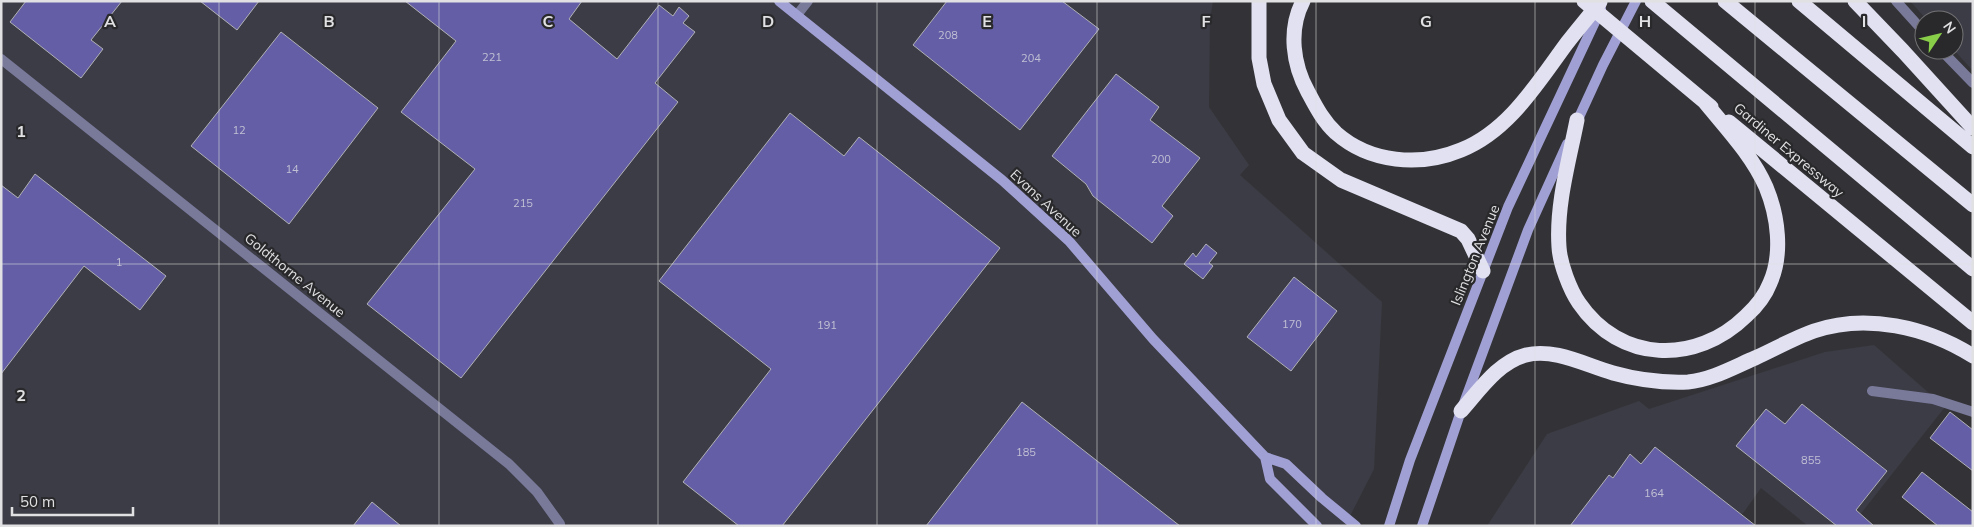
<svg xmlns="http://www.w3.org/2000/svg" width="1974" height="527" font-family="Mulish,sans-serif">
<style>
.built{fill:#3c3c46}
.building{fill:#635ea5;stroke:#b1b1b6}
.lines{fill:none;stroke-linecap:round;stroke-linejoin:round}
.street{stroke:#79799a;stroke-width:10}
.secondary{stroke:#a1a0d4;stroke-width:10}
.highway{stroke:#e1e1f1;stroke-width:15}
.grid{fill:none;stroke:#e1e1e3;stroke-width:1;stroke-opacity:0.55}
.labels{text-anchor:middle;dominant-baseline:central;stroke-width:4.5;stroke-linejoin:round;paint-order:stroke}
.number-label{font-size:11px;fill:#c2c0d4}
.street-label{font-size:14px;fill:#e1e1e3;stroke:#29292c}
.grid-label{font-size:16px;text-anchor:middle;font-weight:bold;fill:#e1e1e3;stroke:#29292c;stroke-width:4.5;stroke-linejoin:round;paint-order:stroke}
</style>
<rect width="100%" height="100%" fill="#333337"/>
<path class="built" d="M 1,1 L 1213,1 L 1210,19 L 1209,107 L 1249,165 L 1240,175 L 1382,302 L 1374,469 L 1345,526 L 1,526 Z
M 1910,1 L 1973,1 L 1973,71 L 1954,50 L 1954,20 L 1927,20 Z
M 1874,345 L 1945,407 L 1851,526 L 1808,526 L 1761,488 L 1734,526 L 1487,526 L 1547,434 L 1639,401 L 1649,409 L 1825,352 Z"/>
<path class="building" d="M 26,1 L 122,1 L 91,40 L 103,49 L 81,78 L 10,22 Z
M 200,1 L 259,1 L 237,30 Z
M 405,1 L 582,1 L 569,19 L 617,59 L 659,5 L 673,16 L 679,7 L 689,16 L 683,23 L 695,32 L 655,83 L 678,102 L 461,378 L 367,304 L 475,169 L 401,112 L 456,41 Z
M 947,1 L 1062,1 L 1099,29 L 1020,130 L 913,45 Z
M 281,32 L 378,108 L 289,224 L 191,146 Z
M 1116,74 L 1159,107 L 1150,120 L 1200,158 L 1162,206 L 1173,216 L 1152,243 L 1093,196 L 1086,184 L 1052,156 Z
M 790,113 L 844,156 L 859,137 L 1000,248 L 782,526 L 739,526 L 683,482 L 771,369 L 659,281 Z
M 35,174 L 166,276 L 140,310 L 84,266 L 1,374 L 1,185 L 18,198 Z
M 1206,244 L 1217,253 L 1209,263 L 1213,266 L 1203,279 L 1184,264 L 1193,253 L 1196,257 Z
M 1294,277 L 1337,311 L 1291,371 L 1247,337 Z
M 1022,402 L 1180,526 L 926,526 Z
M 1802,404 L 1887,471 L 1856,510 L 1874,526 L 1837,526 L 1736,446 L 1766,409 L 1785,424 Z
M 1950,412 L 1973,430 L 1973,471 L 1930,438 Z
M 1655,447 L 1756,526 L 1570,526 L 1609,475 L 1613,478 L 1630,454 L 1641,464 Z
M 1922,472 L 1973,512 L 1973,526 L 1938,526 L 1902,497 Z
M 372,502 L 401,526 L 353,526 Z"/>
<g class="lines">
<path class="street" d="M 1896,1 L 1924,32
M 797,15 L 808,1
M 1941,50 L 1973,83
M 1,59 L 509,464 L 537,492 L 560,524
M 1872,391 L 1933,399 L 1973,412"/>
<path class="secondary" d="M 779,1 L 1002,180 L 1069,241 L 1153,339 L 1265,457 L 1286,464 L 1322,498 L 1356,526
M 1575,126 L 1603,65 L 1636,1
M 1265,457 L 1270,479 L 1317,526
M 1389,526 L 1410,460 L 1508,207 L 1601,9
M 1422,526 L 1461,411 L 1528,230 L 1567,144"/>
<path class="highway" d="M 1259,1 L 1259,58 L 1264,84 L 1279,120 L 1303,153 L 1341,180 L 1461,231 L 1468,239 L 1483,271
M 1303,1 C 1288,30 1293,65 1308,92 C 1316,107 1323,121 1336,133 C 1370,163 1420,167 1461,150 C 1509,131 1538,82 1567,43 C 1578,29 1589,16 1600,2
M 1584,1 L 1711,107
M 1652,1 L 1973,269
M 1725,1 L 1973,205
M 1799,1 L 1973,147
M 1855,1 L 1903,51 L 1973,128
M 1577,120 C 1569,161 1556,205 1559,247 C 1560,264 1570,290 1579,303 C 1620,363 1696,365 1746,316 C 1756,307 1765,296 1770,283 C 1783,254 1778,216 1766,187 C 1752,155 1726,128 1704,101
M 1729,122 L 1973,323
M 1461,411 C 1479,391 1498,362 1526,355 C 1555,348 1585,365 1613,373 C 1638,380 1663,383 1688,382 C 1711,380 1734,367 1755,358 C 1775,349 1794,338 1814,331 C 1866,313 1927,327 1973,356"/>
</g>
<path class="grid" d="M 219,1 L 219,526M 439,1 L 439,526M 658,1 L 658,526M 877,1 L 877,526M 1097,1 L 1097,526M 1316,1 L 1316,526M 1535,1 L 1535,526M 1755,1 L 1755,526M 1,264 L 1973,264"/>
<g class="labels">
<g class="number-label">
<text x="948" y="35">208</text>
<text x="492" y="57">221</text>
<text x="1031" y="58">204</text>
<text x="239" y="130">12</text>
<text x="1161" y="159">200</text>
<text x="292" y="169">14</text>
<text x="523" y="203">215</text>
<text x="119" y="262">1</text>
<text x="1292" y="324">170</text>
<text x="827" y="325">191</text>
<text x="1026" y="452">185</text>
<text x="1811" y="460">855</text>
<text x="1654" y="493">164</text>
</g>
<g class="street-label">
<text transform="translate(1789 150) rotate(40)">Gardiner Expressway</text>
<text transform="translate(1046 203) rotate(43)">Evans Avenue</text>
<text transform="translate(1475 255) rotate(-68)">Islington Avenue</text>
<text transform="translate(295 275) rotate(39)">Goldthorne Avenue</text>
</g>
</g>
<g class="grid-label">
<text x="110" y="27">A</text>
<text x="329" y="27">B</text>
<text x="548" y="27">C</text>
<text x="768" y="27">D</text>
<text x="987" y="27">E</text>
<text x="1206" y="27">F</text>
<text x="1426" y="27">G</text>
<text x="1645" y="27">H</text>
<text x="1864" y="27">I</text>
<text x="21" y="137">1</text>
<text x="21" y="401">2</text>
</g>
<rect width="1974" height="527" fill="none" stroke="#e1e1e3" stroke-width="5"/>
<g transform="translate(1939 35) rotate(55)"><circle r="24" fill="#29292c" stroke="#737375"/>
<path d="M0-4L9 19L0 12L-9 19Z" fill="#89ce48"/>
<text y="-8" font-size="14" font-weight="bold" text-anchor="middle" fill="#e1e1e3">N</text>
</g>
<path d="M12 507v8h121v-8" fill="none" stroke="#e1e1e3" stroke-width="2.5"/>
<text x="20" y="507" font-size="15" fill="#e1e1e3" stroke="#29292c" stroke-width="4" paint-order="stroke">50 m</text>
</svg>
